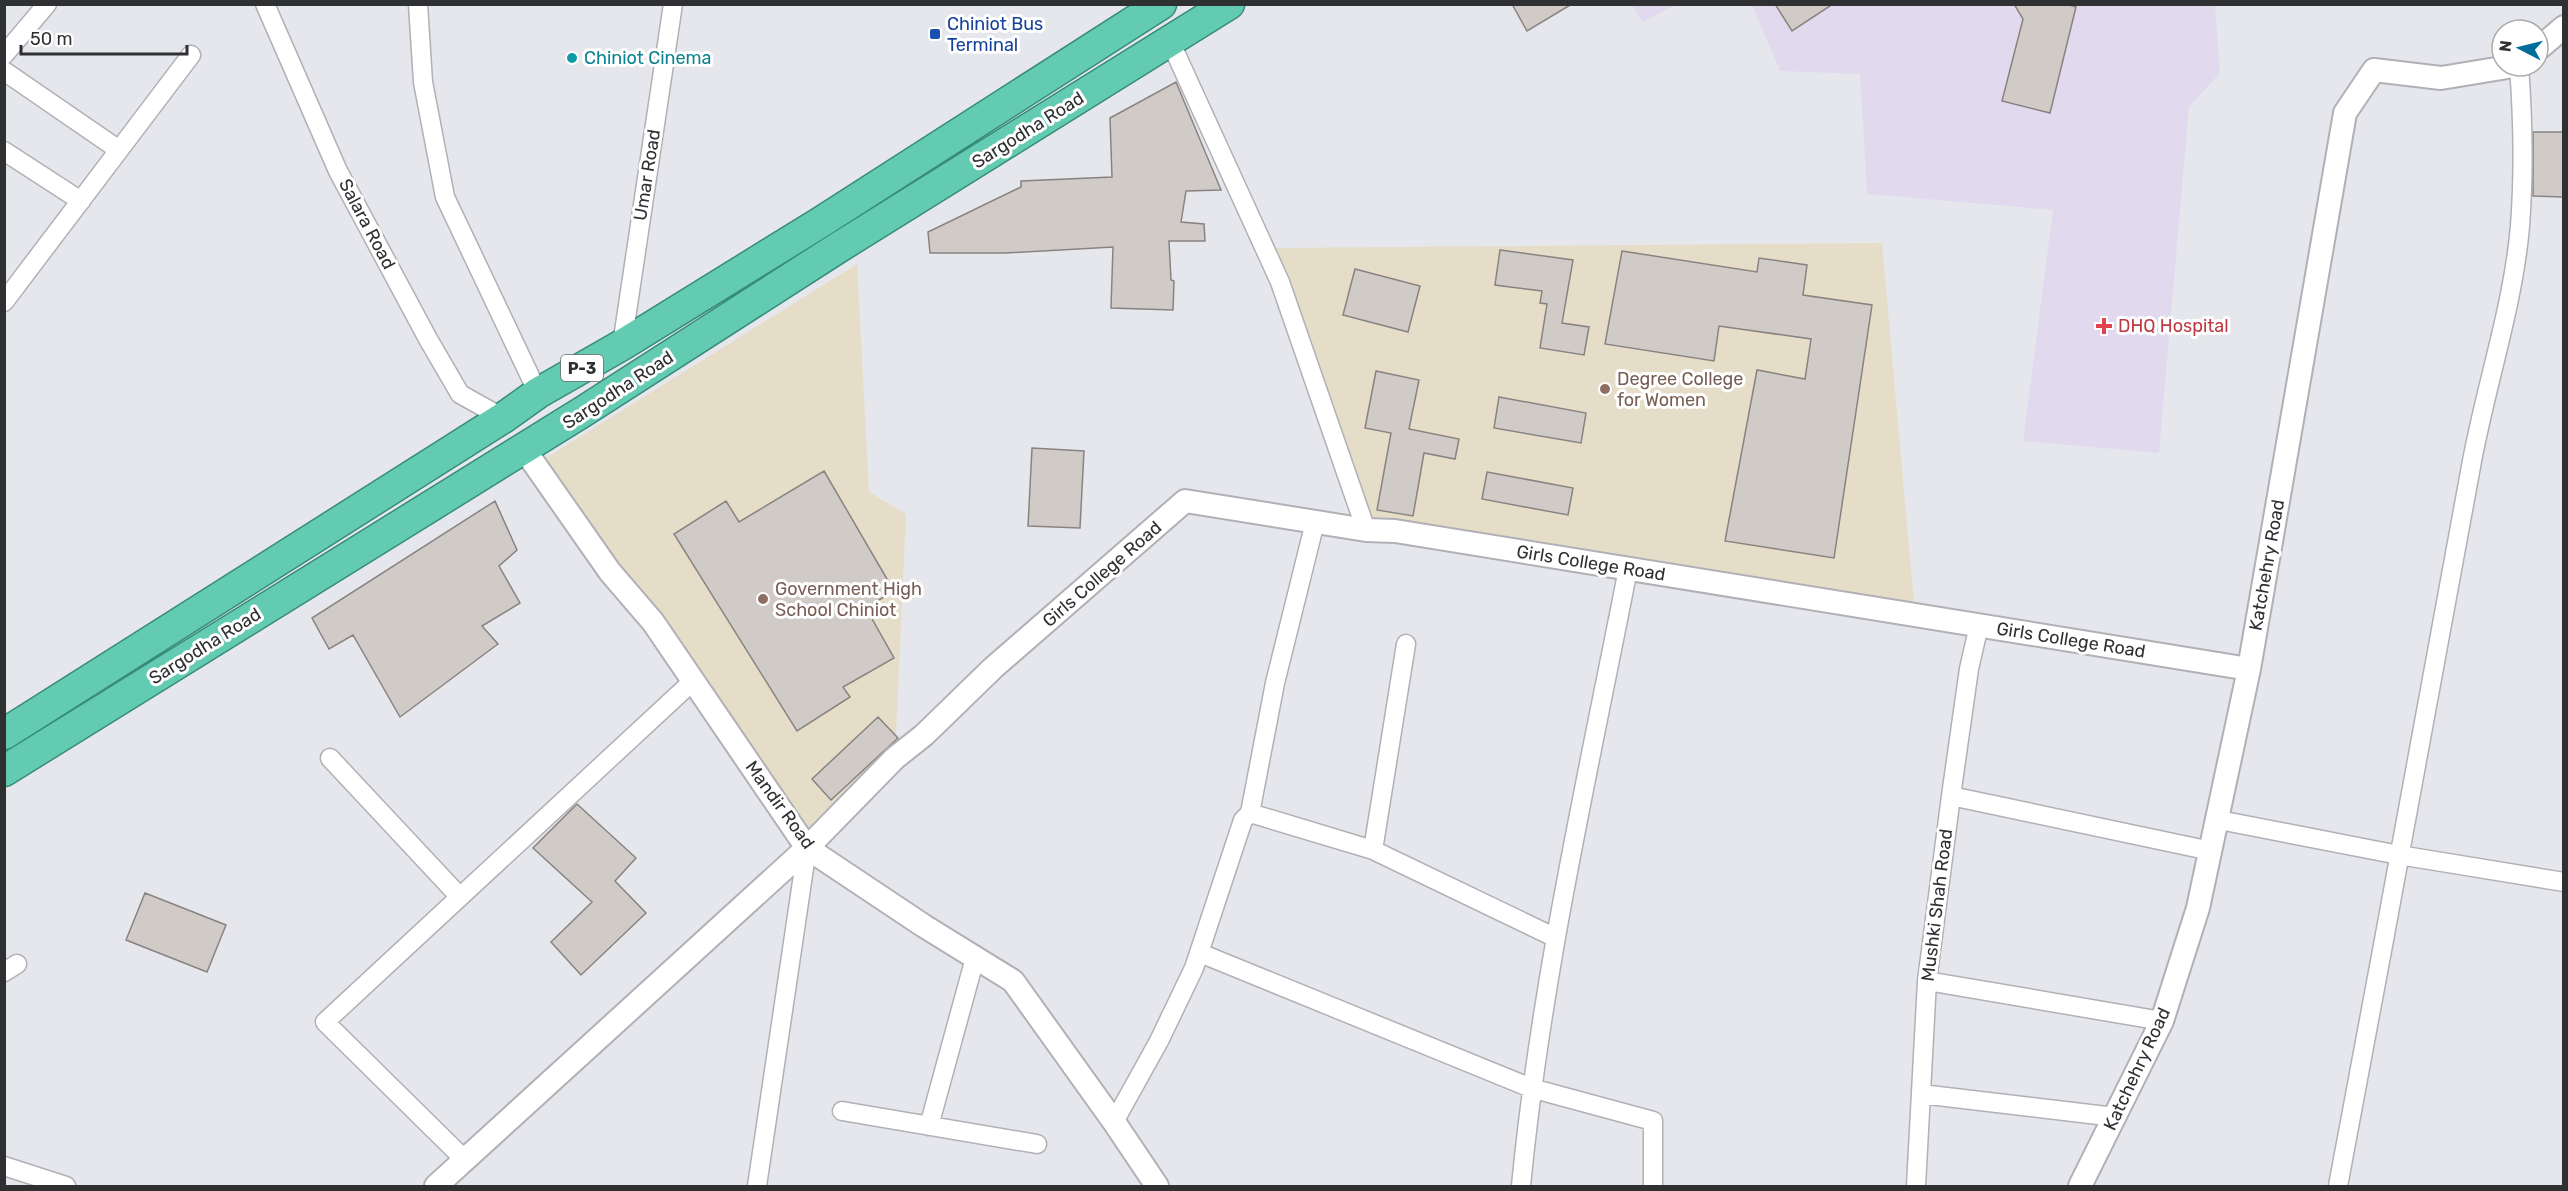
<svg xmlns="http://www.w3.org/2000/svg" width="2568" height="1191" font-family="Rubik,sans-serif">
<style>
.education{fill:#e6ddc8}
.medical{fill:#e1daef}
.building{fill:#d1cbc8;stroke:#888380;stroke-width:1.5}
.lines{fill:none;stroke-linecap:round;stroke-linejoin:round}
.minor-casing{stroke:#b0b0b6;stroke-width:21}
.tertiary-casing{stroke:#b0b0b6;stroke-width:26}
.trunk-casing{stroke:#378c78;stroke-width:33}
.minor{stroke:#fff;stroke-width:18}
.tertiary{stroke:#fff;stroke-width:22}
.trunk{stroke:#63cbb2;stroke-width:30}
.transit-dot{fill:#1a4fb4;stroke:#fff;stroke-width:2}
.culture-dot{fill:#0f9aa8;stroke:#fff;stroke-width:2}
.health-dot{fill:#e0444e;stroke:#fff;stroke-width:2}
.education-dot{fill:#8d6e63;stroke:#fff;stroke-width:2}
.labels{text-anchor:middle;dominant-baseline:central;stroke-width:6;stroke-linejoin:round;paint-order:stroke}
.shield{fill:#fff;stroke:#6d6e70;stroke-width:1.5}
.shield-label{font-size:16px;font-weight:bold;fill:#2f3032}
.transit-label{font-size:18px;fill:#164399;stroke:#fff;text-anchor:start}
.culture-label{font-size:18px;fill:#0d838f;stroke:#fff;text-anchor:start}
.street-label{font-size:18px;fill:#2f3032;stroke:#fff}
.health-label{font-size:18px;fill:#be3a42;stroke:#fff;text-anchor:start}
.education-label{font-size:18px;fill:#785e54;stroke:#fff;text-anchor:start}
</style>
<rect width="100%" height="100%" fill="#e6e7ed"/>
<path class="education" d="M 1882,243 L 1915,615 L 1366,530 L 1265,248 Z
M 857,264 L 869,492 L 906,514 L 895,758 L 807,848 L 528,469 Z"/>
<path class="medical" d="M 1632,5 L 1675,5 L 1643,22 Z
M 1752,5 L 2215,5 L 2220,73 L 2189,107 L 2159,453 L 2023,441 L 2053,210 L 1867,194 L 1860,74 L 1780,71 Z"/>
<path class="building" d="M 1512,4 L 1572,4 L 1527,31 Z
M 1775,4 L 1833,4 L 1792,31 Z
M 2014,4 L 2066,4 L 2076,7 L 2050,113 L 2002,101 L 2023,19 Z
M 1176,82 L 1221,190 L 1186,191 L 1181,222 L 1204,224 L 1205,241 L 1169,241 L 1171,280 L 1174,281 L 1173,310 L 1111,308 L 1113,247 L 1005,253 L 930,253 L 928,232 L 1021,187 L 1021,181 L 1112,177 L 1110,118 Z
M 2533,132 L 2564,132 L 2564,197 L 2533,196 Z
M 1500,250 L 1573,260 L 1562,323 L 1589,327 L 1584,355 L 1540,348 L 1547,304 L 1540,303 L 1542,291 L 1495,285 Z
M 1622,251 L 1757,272 L 1759,258 L 1807,265 L 1803,295 L 1872,305 L 1834,558 L 1725,541 L 1757,370 L 1805,379 L 1811,339 L 1719,326 L 1714,361 L 1605,344 Z
M 1355,269 L 1420,286 L 1408,332 L 1343,315 Z
M 1376,371 L 1419,380 L 1409,429 L 1459,439 L 1455,459 L 1424,453 L 1413,516 L 1377,510 L 1391,433 L 1365,428 Z
M 1499,397 L 1586,413 L 1581,443 L 1494,428 Z
M 1032,448 L 1084,451 L 1080,528 L 1028,526 Z
M 824,471 L 894,591 L 866,608 L 894,658 L 843,687 L 850,697 L 797,731 L 674,534 L 726,501 L 739,522 Z
M 1487,472 L 1573,488 L 1568,515 L 1482,499 Z
M 495,501 L 517,550 L 499,566 L 520,603 L 482,626 L 498,644 L 400,717 L 353,635 L 329,649 L 312,618 Z
M 878,717 L 898,738 L 831,800 L 812,779 Z
M 577,804 L 636,858 L 615,881 L 646,913 L 581,975 L 551,942 L 592,902 L 533,848 Z
M 145,893 L 226,925 L 207,972 L 126,940 Z"/>
<g class="lines">
<g class="minor-casing">
<path id="minor" d="M 265,4 L 338,171 L 428,339 L 460,394 L 503,418
M 418,4 L 423,82 L 445,197 L 538,393
M 1170,41 L 1280,282 L 1366,530
M 4,55 L 47,4
M 4,71 L 119,150
M 4,151 L 81,201
M 4,302 L 191,55
M 622,345 L 673,4
M 330,758 L 459,896
M 1951,796 L 2211,851
M 1250,813 L 1373,850 L 1556,938
M 2219,820 L 2399,855 L 2564,882
M 1373,850 L 1406,644
M 1200,953 L 1531,1088 L 1653,1121 L 1653,1186
M 4,972 L 17,964
M 1927,981 L 2162,1021
M 1921,1094 L 2115,1117
M 842,1111 L 1037,1144
M 1114,1122 L 1159,1041 L 1194,968 L 1243,820 L 1250,813 L 1275,683 L 1315,522
M 929,1126 L 975,958
M 465,1160 L 325,1022 L 693,681
M 4,1166 L 66,1186
M 757,1186 L 807,848
M 1521,1186 C 1541,979 1588,774 1628,569
M 1916,1186 L 1927,981 L 1951,796 L 1969,669 L 1979,625
M 2338,1186 C 2382,948 2428,711 2470,472 C 2484,390 2513,309 2520,226 C 2524,173 2523,119 2519,66"/>
</g>
<g class="tertiary-casing">
<path id="tertiary" d="M 2538,49 L 2564,27
M 524,449 L 610,572 L 653,622 L 807,848 L 924,926 L 1013,981 L 1114,1122 L 1157,1186
M 436,1186 L 807,848 L 895,758 L 924,735 L 993,668 L 1185,501 L 1366,530 L 1395,531 L 2249,669
M 2080,1186 L 2162,1021 L 2198,908 L 2249,669 L 2345,113 L 2374,70 L 2441,78 L 2514,66"/>
</g>
<g class="trunk-casing">
<path id="trunk" d="M 4,734 L 503,418 L 538,393 L 622,345 L 821,222 L 1161,4
M 4,771 L 584,411 L 836,249 L 1229,4"/>
</g>
<use href="#minor" class="minor"/>
<use href="#tertiary" class="tertiary"/>
<use href="#trunk" class="trunk"/>
</g>
<rect class="transit-dot" x="929" y="28" width="12" height="12" rx="3"/>
<circle class="culture-dot" cx="572" cy="58" r="6"/>
<path class="health-dot" d="M2101 317h6v6h6v6h-6v6h-6v-6h-6v-6h6z"/>
<g class="education-dot">
<circle cx="1605" cy="389" r="6"/>
<circle cx="763" cy="599" r="6"/>
</g>
<g class="labels">
<rect class="shield" x="561" y="355" width="42" height="26" rx="4.5"/>
<g class="shield-label">
<text x="582" y="368">P-3</text>
</g>
<g class="transit-label">
<text x="947" y="24">Chiniot Bus<tspan x="947" dy="21">Terminal</tspan></text>
</g>
<g class="culture-label">
<text x="584" y="58">Chiniot Cinema</text>
</g>
<g class="street-label">
<text transform="translate(1028 130) rotate(-32)">Sargodha Road</text>
<text transform="translate(647 175) rotate(-81)">Umar Road</text>
<text transform="translate(367 224) rotate(62)">Salara Road</text>
<text transform="translate(618 390) rotate(-33)">Sargodha Road</text>
<text transform="translate(1591 563) rotate(9)">Girls College Road</text>
<text transform="translate(2267 565) rotate(-80)">Katchehry Road</text>
<text transform="translate(1102 574) rotate(-41)">Girls College Road</text>
<text transform="translate(2071 640) rotate(9)">Girls College Road</text>
<text transform="translate(205 646) rotate(-32)">Sargodha Road</text>
<text transform="translate(780 805) rotate(54)">Mandir Road</text>
<text transform="translate(1937 905) rotate(-83)">Mushki Shah Road</text>
<text transform="translate(2137 1069) rotate(-65)">Katchehry Road</text>
</g>
<g class="health-label">
<text x="2118" y="326">DHQ Hospital</text>
</g>
<g class="education-label">
<text x="1617" y="379">Degree College<tspan x="1617" dy="21">for Women</tspan></text>
<text x="775" y="589">Government High<tspan x="775" dy="21">School Chiniot</tspan></text>
</g>
</g>
<rect width="2568" height="1191" fill="none" stroke="#2f3032" stroke-width="12"/>
<g transform="translate(2520 48) rotate(277)"><circle r="28" fill="#ffffff" stroke="#acacad" stroke-width="1.5"/>
<path d="M0-4.5L10 22L0 15L-10 22Z" fill="#006d9a"/>
<text y="-9" font-size="16" font-weight="bold" text-anchor="middle" fill="#2f3032">N</text>
</g>
<path d="M21 45v9h166v-9" fill="none" stroke="#2f3032" stroke-width="3"/>
<text x="30" y="45" font-size="18" fill="#2f3032" stroke="#ffffff" stroke-width="4.5" paint-order="stroke">50 m</text>
</svg>
